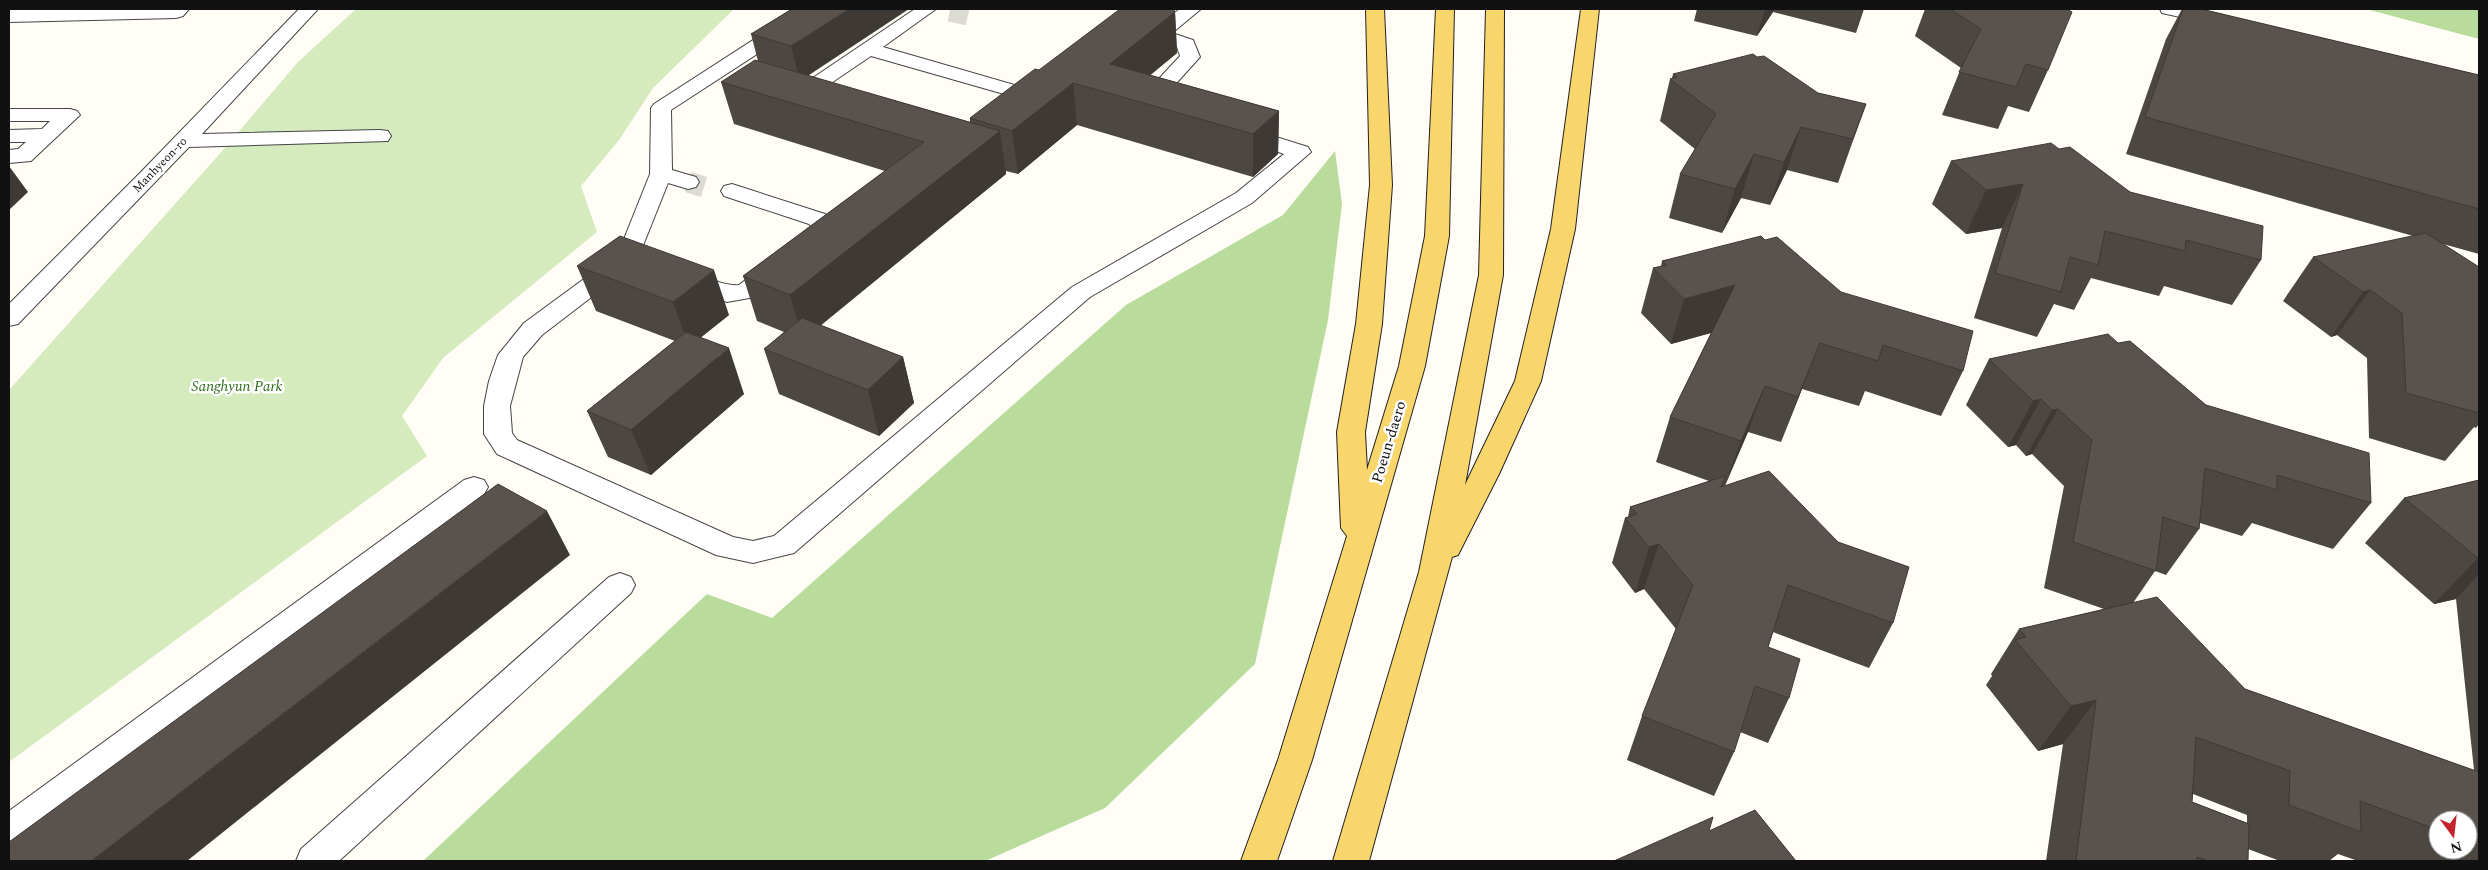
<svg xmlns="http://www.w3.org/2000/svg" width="2488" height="870" font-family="Spectral,serif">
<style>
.green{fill:#d5ebbd}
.forest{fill:#b9dc9c}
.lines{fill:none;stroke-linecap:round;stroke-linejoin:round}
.minor-tunnel{stroke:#dbdad3;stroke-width:21;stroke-dasharray:21 11;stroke-linecap:butt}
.minor-casing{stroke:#444;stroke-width:2}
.major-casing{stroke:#222;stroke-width:2}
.minor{fill:#fff;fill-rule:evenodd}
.major{fill:#f9d66b;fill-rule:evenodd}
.wall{fill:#4d4742;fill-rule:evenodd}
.shaded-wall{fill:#3f3936}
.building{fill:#5a524d;stroke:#3f3936}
.labels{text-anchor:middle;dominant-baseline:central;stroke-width:5;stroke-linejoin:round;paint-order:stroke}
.far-street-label{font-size:12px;fill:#111;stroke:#fff}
.park-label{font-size:15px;font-style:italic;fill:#2f6b1f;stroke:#fff}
.street-label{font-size:15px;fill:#111;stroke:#fff}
</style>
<rect width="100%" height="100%" fill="#fffdf5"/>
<path class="green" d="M 356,9 L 734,9 L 653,88 L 619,140 L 581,186 L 597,232 L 443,358 L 402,416 L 427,456 L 9,762 L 9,390 L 224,149 L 298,62 Z"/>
<path class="forest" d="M 2366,9 L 2479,9 L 2479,39 Z
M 1335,151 L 1342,204 L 1328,320 L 1255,664 L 1105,808 L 985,861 L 423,861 L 707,594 L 772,618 L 1126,305 L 1283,215 Z"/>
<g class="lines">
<path class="minor-tunnel" d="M 950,11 L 968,15
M 688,182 L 704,187"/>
<g class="minor-casing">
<path id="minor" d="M 77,9 L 189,9 L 183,16 L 176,18 L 9,22 L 9,10 Z
M 299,9 L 318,9 L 202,134 L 380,130 L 388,131 L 391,136 L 388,141 L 189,147 L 18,324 L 9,326 L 9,304 L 140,173 Z
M 801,9 L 822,9 L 820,13 L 671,110 L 672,170 L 696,177 L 699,182 L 696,187 L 688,189 L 668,183 L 636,263 L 542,335 L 523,357 L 510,406 L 512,433 L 517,440 L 733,537 L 753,541 L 774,536 L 1072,287 L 1236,193 L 1284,154 L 1237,137 L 1233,133 L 1237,129 L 1244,127 L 1251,129 L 1308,147 L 1311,152 L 1252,203 L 1090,297 L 794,553 L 753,563 L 716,555 L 497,454 L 484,434 L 484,406 L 489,381 L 498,355 L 524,323 L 618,254 L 650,174 L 651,108 L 654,104 Z
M 915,9 L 936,9 L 883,47 L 1025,88 L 1028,92 L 1025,96 L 1018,98 L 871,56 L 803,102 L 796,104 L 789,102 L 786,98 L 789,94 Z
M 1180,9 L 1201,9 L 1172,33 L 1193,40 L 1200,57 L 1162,99 L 1168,104 L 1165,108 C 1156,111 1144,109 1139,101 L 1142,97 L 1180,56 L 1177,47 L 1136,34 L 1133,30 L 1136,26 L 1143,24 L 1155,27 Z
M 2160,9 L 2194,9 L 2223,15 L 2225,19 L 2223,23 L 2216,25 L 2162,13 Z
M 9,109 L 70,109 L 77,111 L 80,115 L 31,161 L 9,163 L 9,150 L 18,149 L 26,142 L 9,142 L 9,130 L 42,129 L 50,121 L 9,121 Z
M 732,184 L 825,214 L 837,229 L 755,297 L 727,302 L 676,284 L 673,279 L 676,274 C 698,268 717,287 739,285 L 812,228 L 809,224 L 724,196 L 721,191 L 724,186 Z
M 474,477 L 484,480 L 488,487 L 484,494 L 22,842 L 9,847 L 9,811 L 464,480 Z
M 620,573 L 631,577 L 635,585 L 631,593 L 339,861 L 296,861 L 301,849 L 609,577 Z"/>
</g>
<g class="major-casing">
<path id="major" d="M 1366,9 L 1384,9 L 1392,185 L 1382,324 L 1365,432 L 1367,470 L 1399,366 L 1425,236 L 1436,9 L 1454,9 L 1449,236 L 1425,366 L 1312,760 L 1277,861 L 1241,861 L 1278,760 L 1347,536 L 1341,528 L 1337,432 L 1356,324 L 1370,185 Z
M 1486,9 L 1504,9 L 1503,275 L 1465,485 L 1515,381 L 1551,229 L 1581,9 L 1599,9 L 1575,229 L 1541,381 L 1499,474 L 1458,555 L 1452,557 L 1369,861 L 1333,861 L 1419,572 L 1479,275 Z"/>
</g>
<use href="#minor" class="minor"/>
<use href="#major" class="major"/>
</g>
<path class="wall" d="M 792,9 L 809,76 L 970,122 L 970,118 L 1039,70 L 1175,12 L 1177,53 L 1150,75 L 1279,111 L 1278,154 L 1253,177 L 1077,125 L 1018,174 L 1006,171 L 1006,174 L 820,325 L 903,357 L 914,403 L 879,436 L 779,394 L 764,349 L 784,332 L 757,321 L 743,276 L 885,171 L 734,124 L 721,82 L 758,61 L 751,34 Z
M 1697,9 L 1864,9 L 1856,33 L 1773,12 L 1757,36 L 1694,21 Z
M 1925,9 L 2067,9 L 2048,70 L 2029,112 L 2008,106 L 1998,129 L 1942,115 L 1961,68 L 1915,36 Z
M 2182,9 L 2201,9 L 2479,75 L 2479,254 L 2443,244 L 2479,267 L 2479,424 L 2476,428 L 2474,427 L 2445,461 L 2369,438 L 2367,358 L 2337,335 L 2331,337 L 2283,301 L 2313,257 L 2413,236 L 2126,154 L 2166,39 Z
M 1757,57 L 1818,93 L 1866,104 L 1838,183 L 1787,170 L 1770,205 L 1741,198 L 1722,233 L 1669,218 L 1680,174 L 1695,149 L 1660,121 L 1670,79 L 1672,78 L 1673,74 Z
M 2059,149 L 2130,192 L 2261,260 L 2232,305 L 2164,286 L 2159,296 L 2091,278 L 2074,310 L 2054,304 L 2037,337 L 1974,318 L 2002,228 L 1966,234 L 1932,204 L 1951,161 Z
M 1765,240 L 1841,292 L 1963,371 L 1941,416 L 1865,391 L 1859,406 L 1802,389 L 1781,442 L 1748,432 L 1725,486 L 1893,623 L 1869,668 L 1773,632 L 1768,647 L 1789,698 L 1768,743 L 1740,732 L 1734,752 L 1714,796 L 1627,760 L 1642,716 L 1676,629 L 1644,589 L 1635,593 L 1612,563 L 1625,518 L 1628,517 L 1630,507 L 1709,481 L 1656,462 L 1670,417 L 1711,333 L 1671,344 L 1641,313 L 1653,268 L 1661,266 L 1662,261 Z
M 577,266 L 729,315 L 701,337 L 744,394 L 651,475 L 608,457 L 587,411 L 675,341 L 596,311 Z
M 2118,343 L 2206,405 L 2371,503 L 2333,549 L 2252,523 L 2242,536 L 2200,523 L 2199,529 L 2166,575 L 2155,571 L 2133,603 L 2245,689 L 2479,772 L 2479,861 L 2358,861 L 2338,854 L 2329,861 L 2280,861 L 2248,849 L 2248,861 L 2046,861 L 2063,744 L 2038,751 L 1986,685 L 1992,676 L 1991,674 L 2019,629 L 2104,609 L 2044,588 L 2064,486 L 2032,454 L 2026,456 L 2016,445 L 2008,447 L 1966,405 L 1989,359 ZM 2193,794 L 2247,815 L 2247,823 L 2192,802 ZM 2438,820 L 2468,820 L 2468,850 L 2438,850 Z
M 2479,480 L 2479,772 L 2474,770 L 2456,599 L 2434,604 L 2365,543 L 2404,498 Z"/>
<path class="shaded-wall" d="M 849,9 L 909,9 L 800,81 L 791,46 Z
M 1765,9 L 1774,9 L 1773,12 L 1757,36 Z
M 1175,12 L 1177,53 L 1124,97 L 1110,64 Z
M 1073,83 L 1077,125 L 1018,174 L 1012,131 Z
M 1279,111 L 1278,154 L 1253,177 L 1253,134 Z
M 1801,127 L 1787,170 L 1770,205 L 1784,162 Z
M 1000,131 L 1006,174 L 803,340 L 790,295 Z
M 1754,154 L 1741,198 L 1722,233 L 1735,189 Z
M 9,166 L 28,192 L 9,210 Z
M 2023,184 L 2002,228 L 1966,234 L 1986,190 Z
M 714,270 L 729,315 L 689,347 L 673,302 Z
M 1735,285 L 1721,330 L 1671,344 L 1684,299 Z
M 2370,290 L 2337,335 L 2331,337 L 2363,292 Z
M 1820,343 L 1802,389 L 1781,442 L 1798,397 Z
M 729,348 L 744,394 L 651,475 L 631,430 Z
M 903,357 L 914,403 L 879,436 L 868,390 Z
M 1765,386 L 1748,432 L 1724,487 L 1741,441 Z
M 2041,399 L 2016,445 L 2008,447 L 2033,401 Z
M 2058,409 L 2032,454 L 2026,456 L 2052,410 Z
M 547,511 L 570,555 L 187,861 L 91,861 Z
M 1659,544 L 1644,589 L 1635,593 L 1649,547 Z
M 2478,558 L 2479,558 L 2479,574 L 2456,599 L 2434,604 Z
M 2096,700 L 2063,744 L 2038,751 L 2071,706 Z"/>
<path class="building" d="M 792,9 L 849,9 L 791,46 L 751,34 Z
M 1120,9 L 1174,9 L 1175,12 L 1110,64 L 1279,111 L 1253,134 L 1073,83 L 1012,131 L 970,118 L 1035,69 L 1039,70 Z
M 1950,9 L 2067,9 L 2072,12 L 2048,70 L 2026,64 L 2016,87 L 1959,72 L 1981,29 Z
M 2183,9 L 2201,9 L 2479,75 L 2479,209 L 2145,117 Z
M 1753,54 L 1757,57 L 1764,56 L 1818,93 L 1866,104 L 1853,139 L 1801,127 L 1784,162 L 1754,154 L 1735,189 L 1680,174 L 1716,114 L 1670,79 L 1677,77 L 1673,74 Z
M 755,60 L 1000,131 L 790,295 L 743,276 L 924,142 L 721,82 Z
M 2051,143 L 2059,149 L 2070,147 L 2130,192 L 2263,226 L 2261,260 L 2186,240 L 2185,251 L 2105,231 L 2098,265 L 2070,257 L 2061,292 L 1995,273 L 2023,184 L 1986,190 L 1951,161 Z
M 2426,233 L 2479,267 L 2479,413 L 2406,393 L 2402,313 L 2370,290 L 2363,292 L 2313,257 Z
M 620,236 L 714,270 L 673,302 L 577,266 Z
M 1761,236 L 1765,240 L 1777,237 L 1841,292 L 1973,331 L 1963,371 L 1883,345 L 1878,361 L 1820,343 L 1798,397 L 1765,386 L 1741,441 L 1670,417 L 1735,285 L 1684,299 L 1653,268 L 1667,265 L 1662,261 Z
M 802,318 L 903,357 L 868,390 L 764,349 Z
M 686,332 L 729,348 L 631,430 L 587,411 Z
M 2108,334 L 2118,343 L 2130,341 L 2206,405 L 2369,453 L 2371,503 L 2277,475 L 2277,490 L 2205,468 L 2199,529 L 2163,517 L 2156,571 L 2073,542 L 2092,440 L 2058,409 L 2052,410 L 2041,399 L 2033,401 L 1989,359 Z
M 1769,471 L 1838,542 L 1909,567 L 1893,623 L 1788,585 L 1768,647 L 1800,659 L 1789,698 L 1755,686 L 1734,752 L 1642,716 L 1693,585 L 1659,544 L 1649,547 L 1625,518 L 1637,514 L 1630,507 L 1725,476 L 1721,487 Z
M 2479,480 L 2479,558 L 2478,558 L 2404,498 Z
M 498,484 L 547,511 L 91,861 L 9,861 L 9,842 Z
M 2157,597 L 2245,689 L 2479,772 L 2479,846 L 2468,841 L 2468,820 L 2438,820 L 2438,830 L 2360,801 L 2361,832 L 2289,805 L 2290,771 L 2196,737 L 2192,802 L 2249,824 L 2248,861 L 2209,861 L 2197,857 L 2196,861 L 2076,861 L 2096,700 L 2071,706 L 2015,640 L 2026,637 L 2019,629 Z
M 1755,810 L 1796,861 L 1614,861 L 1713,817 L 1709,831 Z"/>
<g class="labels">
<g class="far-street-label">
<text transform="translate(160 165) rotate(-46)">Manhyeon-ro</text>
</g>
<g class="park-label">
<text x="237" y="386">Sanghyun Park</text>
</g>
<g class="street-label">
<text transform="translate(1389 442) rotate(-73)">Poeun-daero</text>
</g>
</g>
<rect width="2488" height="870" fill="none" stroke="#111111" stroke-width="20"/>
<g transform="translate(2453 835) rotate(165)"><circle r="24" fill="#ffffff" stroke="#a0a0a0"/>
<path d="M0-4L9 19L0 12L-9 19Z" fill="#c4262e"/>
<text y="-8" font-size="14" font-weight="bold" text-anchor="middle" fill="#111111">N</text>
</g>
</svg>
